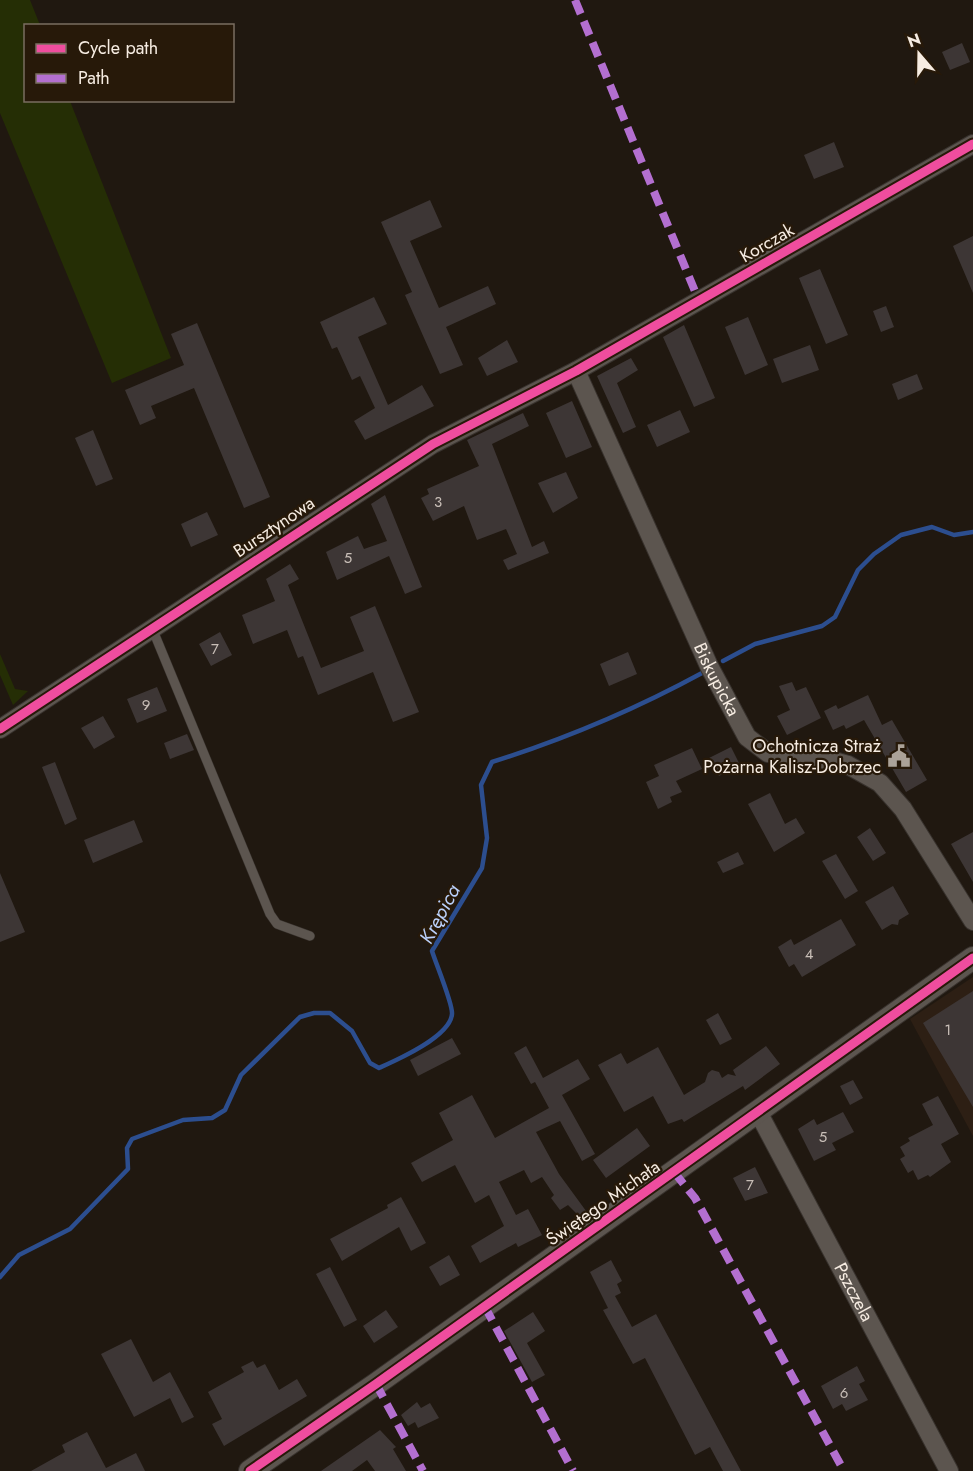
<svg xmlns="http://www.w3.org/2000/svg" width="973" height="1471" font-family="Jost,sans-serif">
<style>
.education{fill:#2d1f14}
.green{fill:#252e05}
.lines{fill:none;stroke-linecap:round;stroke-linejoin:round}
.stream{stroke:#2c4e8f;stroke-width:4.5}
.building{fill:#3d3635}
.service-casing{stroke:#38322d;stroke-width:10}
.minor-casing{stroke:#38322d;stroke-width:20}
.tertiary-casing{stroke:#38322d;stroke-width:24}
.service{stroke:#5c554f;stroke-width:9}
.minor{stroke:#5c554f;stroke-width:18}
.tertiary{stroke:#5c554f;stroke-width:22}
.quiet{stroke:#b36fd0;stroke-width:8;stroke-dasharray:15 8;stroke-linecap:butt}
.cycleway-casing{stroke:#271909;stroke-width:13}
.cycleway{stroke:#ef4d9e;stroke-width:9}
.labels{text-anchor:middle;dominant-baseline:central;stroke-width:4.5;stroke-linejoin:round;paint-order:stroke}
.number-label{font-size:15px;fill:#c8beb7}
.street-label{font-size:18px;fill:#f6ece2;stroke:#271909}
.poi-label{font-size:18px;fill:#f6ece2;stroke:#271909;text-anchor:end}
.water-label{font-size:20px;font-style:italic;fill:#bad0fa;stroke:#271909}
</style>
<rect width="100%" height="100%" fill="#201810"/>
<path class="education" d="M 973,977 L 973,1136 L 910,1019 Z"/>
<path class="green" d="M 0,0 L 30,0 L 40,25 L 26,26 L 26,100 L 70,101 L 171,358 L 112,383 L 0,113 Z
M 0,654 L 15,689 L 28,691 L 13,705 L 0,675 Z"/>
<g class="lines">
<path class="stream" d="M 723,661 L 755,644 L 822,626 L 835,617 L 858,570 L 874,554 L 901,535 L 932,527 L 954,535 L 973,532
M 0,1277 L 19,1255 L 70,1229 L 128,1169 L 127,1148 L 132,1139 L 183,1120 L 212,1118 L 225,1110 L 241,1075 L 300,1017 L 314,1013 L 330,1013 L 352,1031 L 370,1063 L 379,1068 C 397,1060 450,1037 452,1014 C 453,1004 436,964 432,951 L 482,868 L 487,838 L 481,785 L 492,762 C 565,739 634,710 702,673"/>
</g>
<path class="building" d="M 962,43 L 970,62 L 950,70 L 942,52 Z
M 834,142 L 844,167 L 814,179 L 804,155 Z
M 430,200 L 442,227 L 410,241 L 439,308 L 488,286 L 496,304 L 446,327 L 463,365 L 440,374 L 405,295 L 412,292 L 381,222 Z
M 973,236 L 973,293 L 953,246 Z
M 820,269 L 848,335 L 826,344 L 799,278 Z
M 374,297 L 387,324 L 358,337 L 388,405 L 422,385 L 434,406 L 365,440 L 354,421 L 375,408 L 360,376 L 352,380 L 337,347 L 332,349 L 320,322 Z
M 886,306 L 894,327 L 881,332 L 873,311 Z
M 748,317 L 768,365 L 745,375 L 725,327 Z
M 197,323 L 270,497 L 244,508 L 194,388 L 151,406 L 156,418 L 140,425 L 125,390 L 184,365 L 171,334 Z
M 684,325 L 715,398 L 694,407 L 663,337 Z
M 507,340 L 518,362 L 487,376 L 478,358 Z
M 810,345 L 819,370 L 782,383 L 773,359 Z
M 631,358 L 638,370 L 617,383 L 636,427 L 623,433 L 597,376 Z
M 917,374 L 923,389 L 898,400 L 892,384 Z
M 572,401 L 592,447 L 566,458 L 546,413 Z
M 680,410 L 690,432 L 657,447 L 647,425 Z
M 523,413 L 529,426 L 492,444 L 532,547 L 544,541 L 549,553 L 508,570 L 503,560 L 517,554 L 506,529 L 477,540 L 464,506 L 433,521 L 421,498 L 429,494 L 427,489 L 479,466 L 467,440 Z
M 93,430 L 113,479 L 96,486 L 75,438 Z
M 566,472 L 578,498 L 553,513 L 538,483 Z
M 385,495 L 422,587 L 405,594 L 389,556 L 337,580 L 326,552 L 358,536 L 364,549 L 387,541 L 371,504 Z
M 207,512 L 218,535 L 191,547 L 181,524 Z
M 290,564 L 299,579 L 288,585 L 321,668 L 364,651 L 350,617 L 375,606 L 419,712 L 393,722 L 373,672 L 318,695 L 303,656 L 298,658 L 287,630 L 253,644 L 242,615 L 275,601 L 266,579 Z
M 220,632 L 232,655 L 211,666 L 199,644 Z
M 628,652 L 637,674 L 609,686 L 600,664 Z
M 792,682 L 796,691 L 806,687 L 821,718 L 787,735 L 777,716 L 790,710 L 779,686 Z
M 157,687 L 167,711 L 137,723 L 127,699 Z
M 868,695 L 882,725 L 892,720 L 927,780 L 906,792 L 864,720 L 846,729 L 844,725 L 833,730 L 824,711 L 836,705 L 838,709 Z
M 103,716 L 115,737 L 94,749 L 81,728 Z
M 187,734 L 194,750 L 170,759 L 164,743 Z
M 731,747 L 740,765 L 719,776 L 709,758 Z
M 692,748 L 702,769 L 676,781 L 682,792 L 670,797 L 672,802 L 658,809 L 646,782 L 659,776 L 654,765 Z
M 55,762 L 77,819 L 65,825 L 42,767 Z
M 770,793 L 785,824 L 796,818 L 805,833 L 774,852 L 748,804 Z
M 134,820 L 143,842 L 93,863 L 84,840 Z
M 870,828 L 886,853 L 873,861 L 857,837 Z
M 973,832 L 973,882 L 951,844 Z
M 738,852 L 744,864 L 723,873 L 717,862 Z
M 836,854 L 858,891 L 845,899 L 822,861 Z
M 0,873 L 25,932 L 0,942 Z
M 893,886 L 909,914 L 899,920 L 898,925 L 892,924 L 882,930 L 865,902 Z
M 841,919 L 856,945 L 802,977 L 794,964 L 789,967 L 778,947 L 791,939 L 794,945 Z
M 973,991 L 973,1107 L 923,1023 Z
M 718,1013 L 732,1039 L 720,1045 L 706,1020 Z
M 452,1038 L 461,1054 L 418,1076 L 410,1060 Z
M 526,1046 L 543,1078 L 578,1059 L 590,1079 L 562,1095 L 595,1154 L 582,1161 L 560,1121 L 536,1132 L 559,1174 L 589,1215 L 583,1220 L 568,1205 L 560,1210 L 551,1198 L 554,1195 L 542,1177 L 531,1183 L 524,1170 L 499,1182 L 516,1215 L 528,1209 L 542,1235 L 518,1247 L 516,1243 L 480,1263 L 471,1246 L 504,1226 L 489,1195 L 475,1203 L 455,1165 L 422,1182 L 411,1163 L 453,1140 L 439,1113 L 472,1095 L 495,1138 L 549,1108 L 535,1082 L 531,1084 L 514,1053 Z
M 766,1046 L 780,1064 L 745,1090 L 743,1086 L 684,1122 L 682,1119 L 668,1124 L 653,1096 L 624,1112 L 598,1065 L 621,1053 L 627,1064 L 658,1047 L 684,1095 L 705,1082 L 708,1073 L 712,1070 L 719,1072 L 722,1078 L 728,1074 L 736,1076 L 733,1070 Z
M 853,1080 L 863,1098 L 850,1105 L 840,1086 Z
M 938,1096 L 959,1134 L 941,1144 L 951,1162 L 930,1177 L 928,1175 L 918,1180 L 913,1170 L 908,1173 L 900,1159 L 905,1156 L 900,1147 L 910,1141 L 908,1138 L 933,1125 L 922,1104 Z
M 843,1112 L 854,1132 L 832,1143 L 836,1150 L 814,1161 L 798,1129 L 814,1119 L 817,1125 Z
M 637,1128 L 650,1146 L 606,1178 L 593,1160 Z
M 755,1167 L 768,1193 L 745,1201 L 733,1178 Z
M 401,1197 L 426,1243 L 411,1251 L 399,1227 L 342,1261 L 330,1239 L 388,1208 L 387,1205 Z
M 449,1255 L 460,1275 L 440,1286 L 429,1267 Z
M 611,1260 L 622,1281 L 617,1284 L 621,1293 L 615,1296 L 632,1327 L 656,1314 L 741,1471 L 723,1471 L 710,1447 L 695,1455 L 645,1358 L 633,1364 L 603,1310 L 608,1308 L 590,1272 Z
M 330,1267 L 357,1320 L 344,1327 L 316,1274 Z
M 386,1310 L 398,1327 L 374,1343 L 363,1326 Z
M 533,1312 L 545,1331 L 527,1343 L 545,1375 L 532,1382 L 504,1331 Z
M 131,1339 L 153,1382 L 170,1372 L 194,1417 L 182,1423 L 170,1398 L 134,1417 L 101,1354 Z
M 253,1361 L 257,1368 L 265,1364 L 279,1390 L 297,1379 L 307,1396 L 224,1446 L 212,1424 L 222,1419 L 208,1392 L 244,1372 L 241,1367 Z
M 857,1366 L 865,1381 L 859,1384 L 868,1400 L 846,1411 L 842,1404 L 833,1409 L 821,1386 Z
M 417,1402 L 421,1408 L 430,1403 L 439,1418 L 418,1428 L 415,1422 L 408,1426 L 401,1415 Z
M 380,1430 L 396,1447 L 393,1449 L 406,1471 L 375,1471 L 367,1460 L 352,1471 L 321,1471 Z
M 87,1432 L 106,1468 L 136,1453 L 145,1471 L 31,1471 L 65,1452 L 62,1445 Z"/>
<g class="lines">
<g class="service-casing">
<path id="service" d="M 152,628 L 270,914 L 277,924 L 310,936"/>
</g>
<g class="minor-casing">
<g id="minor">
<path id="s1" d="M 576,371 L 709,666 L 747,737 L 768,753 L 830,760 L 848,765 L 880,783 L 903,809 L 973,921"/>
<path d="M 0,729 L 433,444 L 576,371 L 973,144"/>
<path id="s2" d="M 758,1112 L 949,1471"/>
</g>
</g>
<g class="tertiary-casing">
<path id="tertiary" d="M 250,1471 L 376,1384 L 973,958"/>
</g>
<use href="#service" class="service"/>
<use href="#minor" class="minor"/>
<use href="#tertiary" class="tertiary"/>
<path class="quiet" d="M 575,0 L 699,301
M 674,1172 L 695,1198 L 844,1471
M 485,1307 L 573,1471
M 376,1384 L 423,1471"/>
<g class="cycleway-casing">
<path id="cycleway" d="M 0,729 L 433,444 L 576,371 L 973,144
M 250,1471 L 376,1384 L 973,958"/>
</g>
<use href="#cycleway" class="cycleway"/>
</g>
<defs>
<g id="civic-bare" transform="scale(1.8)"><path d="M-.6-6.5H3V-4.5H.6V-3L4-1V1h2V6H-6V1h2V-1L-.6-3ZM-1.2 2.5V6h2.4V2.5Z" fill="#aba298" stroke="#271909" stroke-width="2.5" paint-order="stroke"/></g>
</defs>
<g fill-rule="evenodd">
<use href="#civic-bare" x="899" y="756"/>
</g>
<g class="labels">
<g class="number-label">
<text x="438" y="502">3</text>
<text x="348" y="558">5</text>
<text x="215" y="649">7</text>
<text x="146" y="705">9</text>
<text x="809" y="954">4</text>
<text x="948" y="1030">1</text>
<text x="823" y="1137">5</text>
<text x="750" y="1185">7</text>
<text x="844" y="1393">6</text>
</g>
<g class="street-label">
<text transform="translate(767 243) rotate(-30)">Korczak</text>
<text transform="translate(274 527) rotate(-34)">Bursztynowa</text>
<text stroke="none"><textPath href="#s1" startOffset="339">Biskupicka</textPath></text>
<text transform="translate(603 1203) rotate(-35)">Świętego Michała</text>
<text stroke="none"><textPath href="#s2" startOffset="204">Pszczela</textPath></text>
</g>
<g class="poi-label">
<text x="881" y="746">Ochotnicza Straż<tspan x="881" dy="21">Pożarna Kalisz-Dobrzec</tspan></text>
</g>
<g class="water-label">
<text transform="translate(440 914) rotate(-62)">Krępica</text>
</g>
</g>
<rect x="24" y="24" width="210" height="78" fill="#271909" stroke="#7a6d60" stroke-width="1.5"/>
<rect x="36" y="44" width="30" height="9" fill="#ef4d9e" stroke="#7a6d60" stroke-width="1.5"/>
<text x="78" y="54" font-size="18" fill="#f6ece2">Cycle path</text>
<rect x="36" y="74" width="30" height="9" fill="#b36fd0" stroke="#7a6d60" stroke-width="1.5"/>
<text x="78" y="84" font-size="18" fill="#f6ece2">Path</text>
<g transform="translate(919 54) rotate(340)" stroke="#271909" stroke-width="4.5" paint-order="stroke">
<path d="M0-4.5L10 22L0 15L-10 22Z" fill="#f6ece2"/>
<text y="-9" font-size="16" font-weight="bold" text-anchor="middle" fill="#f6ece2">N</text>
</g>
</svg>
